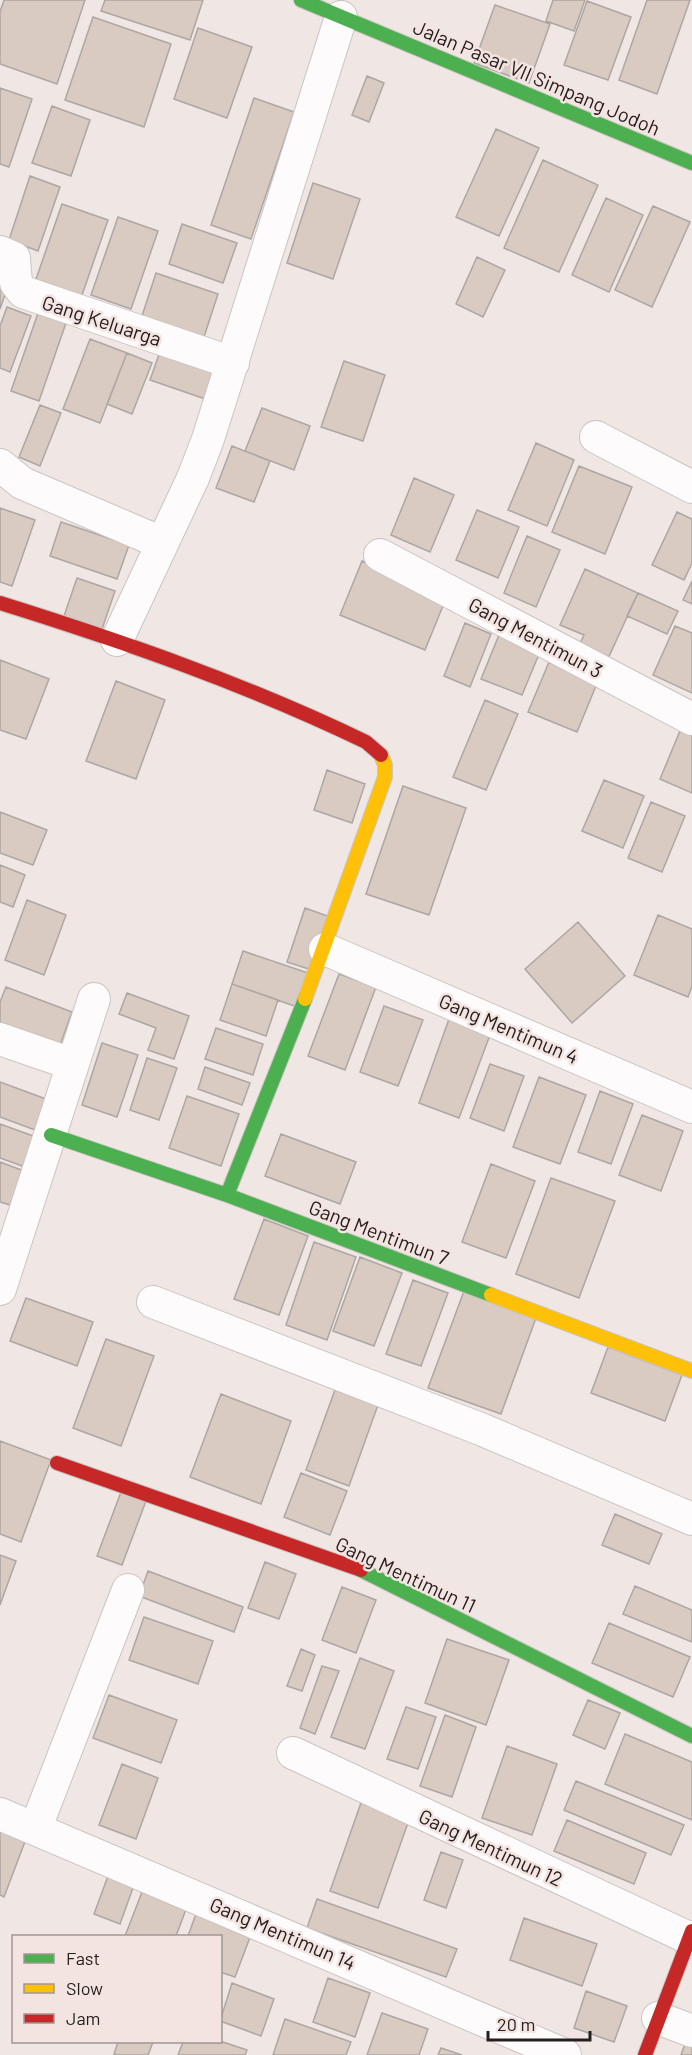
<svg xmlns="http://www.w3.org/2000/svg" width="692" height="2055" viewBox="0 0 692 2055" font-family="Barlow,sans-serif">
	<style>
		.building { fill: #d9cac2; stroke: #ada7a4; stroke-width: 1.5 }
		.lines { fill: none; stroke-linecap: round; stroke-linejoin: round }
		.street-casing { stroke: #cac4c2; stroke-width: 34 }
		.fast-casing { stroke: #cac4c2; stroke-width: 16 }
		.slow-casing { stroke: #cac4c2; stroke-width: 16 }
		.jam-casing { stroke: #cac4c2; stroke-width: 16 }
		.street { stroke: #fdfbfb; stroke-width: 32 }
		.fast { stroke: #4caf50; stroke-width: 14 }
		.slow { stroke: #ffc107; stroke-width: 14 }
		.jam { stroke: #c62828; stroke-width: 14 }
		.labels { text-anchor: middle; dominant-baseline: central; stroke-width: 5; stroke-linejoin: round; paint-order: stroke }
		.street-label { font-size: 20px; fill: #25201e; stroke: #f4e4e1 }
	</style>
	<rect width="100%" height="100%" fill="#f0e7e5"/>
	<path class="building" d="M4 0H85L57 84 0 64V12Z
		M105 0H203L190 40 101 11Z
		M553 0H585L574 31 546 21Z
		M647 0H690L657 94 619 80Z
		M587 1 631 17 608 80 564 65Z
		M495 5 550 24 529 83 474 63Z
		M93 17 171 44 144 127 65 100Z
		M198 28 252 47 227 118 174 99Z
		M367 76 384 83 369 122 352 115Z
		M0 88 32 99 9 167 0 164Z
		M254 98 294 112 251 239 211 225Z
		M52 106 90 120 71 176 32 163Z
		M496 129 539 148 499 236 456 217Z
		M543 160 598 185 559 272 504 248Z
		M30 176 60 187 38 251 9 240Z
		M313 183 360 199 333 279 287 263Z
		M606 198 643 215 609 292 572 275Z
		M62 204 108 220 81 298 35 282Z
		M653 206 690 222 652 307 615 290Z
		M118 217 158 231 131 309 91 295Z
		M182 224 237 243 223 283 169 264Z
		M477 257 505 270 483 317 456 304Z
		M0 260 15 266 0 309Z
		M156 273 218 294 202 343 140 322Z
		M7 307 31 316 10 372 0 368V326Z
		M38 313 66 323 39 401 11 391Z
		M90 339 127 353 100 423 63 409Z
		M162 346 226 369 214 402 150 380Z
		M127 353 152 363 132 414 107 404Z
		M344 361 385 375 363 441 321 427Z
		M40 405 61 413 40 466 19 457Z
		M262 408 310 426 294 470 245 451Z
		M536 443 574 460 547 526 508 510Z
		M232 446 270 461 254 502 216 488Z
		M579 466 632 487 605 554 552 532Z
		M414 478 454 495 430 552 391 535Z
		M0 508 35 520 12 586 0 582Z
		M477 510 519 527 498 578 456 560Z
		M677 512 692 519V563L684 580 652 565Z
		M61 522 129 545 117 579 50 556Z
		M527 536 560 550 536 607 504 593Z
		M362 561 447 596 425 650 340 615Z
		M585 569 638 593 606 663 577 650 584 635 560 625Z
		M77 578 115 591 102 629 64 616Z
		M692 581V604L683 600Z
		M638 593 678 611 667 634 627 616Z
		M465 623 491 634 470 687 444 676Z
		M675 626 692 633V693L653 675Z
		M501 630 542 647 522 695 481 679Z
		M0 660 49 679 26 739 0 730Z
		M549 662 598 681 577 732 528 712Z
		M116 681 165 700 136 779 86 761Z
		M485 700 518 714 486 790 453 777Z
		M682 726 692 731V793L660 779Z
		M327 770 365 784 352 823 314 810Z
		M604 780 644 796 623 848 582 831Z
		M403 786 466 808 429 915 366 894Z
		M651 802 685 816 662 872 628 858Z
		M0 812 47 830 33 865 0 853Z
		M0 865 25 875 13 907 0 902Z
		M27 900 66 915 44 975 5 960Z
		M305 908 330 917 312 970 287 962Z
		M658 915 692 929V986L688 997 634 975Z
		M578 922 625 976 572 1023 525 969Z
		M243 951 308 973 297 1007 232 984Z
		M339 974 376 987 345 1070 308 1056Z
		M232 984 278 1000 266 1036 220 1020Z
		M6 987 72 1012 59 1048 0 1026V1002Z
		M127 993 189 1016 174 1059 148 1050 156 1028 119 1014Z
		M384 1006 423 1020 398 1086 360 1072Z
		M449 1019 490 1035 459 1118 419 1103Z
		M216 1028 263 1044 253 1075 205 1059Z
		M102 1043 138 1055 117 1117 82 1105Z
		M147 1058 177 1068 159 1120 130 1110Z
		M490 1064 524 1076 504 1131 470 1118Z
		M205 1067 250 1083 242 1105 198 1089Z
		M539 1077 586 1095 560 1164 513 1147Z
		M0 1082 54 1102 43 1133 0 1117Z
		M600 1091 633 1104 611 1164 578 1152Z
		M187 1096 239 1114 221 1166 169 1148Z
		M642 1115 683 1131 661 1191 619 1175Z
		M0 1124 36 1137 25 1167 0 1158Z
		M281 1134 356 1162 340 1204 265 1176Z
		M0 1162 24 1171 10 1205 0 1202Z
		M491 1164 535 1181 506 1258 462 1242Z
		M551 1178 615 1201 579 1298 516 1274Z
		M264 1219 308 1236 279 1315 234 1299Z
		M314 1242 356 1257 327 1340 286 1325Z
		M360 1257 402 1273 374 1346 333 1331Z
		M413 1280 448 1293 421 1366 386 1354Z
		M464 1291 536 1318 501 1414 428 1388Z
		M26 1298 93 1322 77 1366 10 1341Z
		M106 1339 154 1356 121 1446 73 1428Z
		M608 1347 682 1375 665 1421 591 1393Z
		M336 1387 379 1402 349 1486 306 1470Z
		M221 1394 291 1421 261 1504 190 1477Z
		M0 1441 51 1460 21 1542 0 1534Z
		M301 1473 347 1491 330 1535 284 1517Z
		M121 1492 146 1501 122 1565 97 1556Z
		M615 1514 662 1534 649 1564 602 1545Z
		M0 1555 16 1561 0 1605Z
		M265 1562 296 1574 279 1619 248 1608Z
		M148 1571 243 1607 234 1632 139 1596Z
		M635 1586 692 1610V1642L623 1614Z
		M342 1587 376 1600 356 1653 322 1640Z
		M144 1617 213 1641 198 1684 129 1660Z
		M609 1623 690 1657 673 1697 592 1663Z
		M447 1639 509 1660 486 1725 425 1703Z
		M301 1649 315 1655 302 1691 287 1686Z
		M360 1658 394 1671 365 1749 331 1737Z
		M322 1666 339 1671 315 1734 300 1728Z
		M109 1695 177 1720 161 1763 93 1738Z
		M588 1700 620 1713 605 1749 573 1735Z
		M406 1707 436 1717 418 1769 387 1759Z
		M445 1715 476 1727 452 1797 420 1786Z
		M625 1734 692 1762V1820L605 1784Z
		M507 1746 557 1764 532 1835 482 1818Z
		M122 1764 158 1778 136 1839 99 1825Z
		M576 1781 684 1825 671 1855 564 1810Z
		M362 1800 410 1817 378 1908 330 1891Z
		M567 1820 646 1853 634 1884 554 1851Z
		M0 1830 26 1839 4 1897 0 1895Z
		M441 1852 463 1860 446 1908 424 1900Z
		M112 1865 138 1874 120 1924 94 1914Z
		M144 1887 188 1904 176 1936H125Z
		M317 1899 457 1949 446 1977 307 1928Z
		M197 1911 252 1932 235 1977 220 1972V1936H188Z
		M524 1918 597 1944 582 1986 510 1960Z
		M328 1978 370 1993 355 2037 313 2022Z
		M232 1983 274 1999 261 2036 220 2021Z
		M586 1991 627 2006 614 2042 574 2028Z
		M382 2013 428 2029 419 2055H367Z
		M285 2019 351 2042 346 2055H273Z
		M220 2041 247 2050 245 2055H178L183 2042Z
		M686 2041 692 2043V2055H681Z
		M118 2042H153L148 2055H117L114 2054Z
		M441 2048 462 2055H438Z"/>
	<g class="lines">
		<g class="street-casing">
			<path id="street" d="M0 252 14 258 16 283 23 292 233 363
				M596 437 692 487
				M0 465 22 483 162 543
				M380 555 692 719
				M117 640 193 478 208 439 341 17
				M325 949 692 1107
				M0 1039 72 1064
				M0 1289 94 999
				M153 1302 483 1430 692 1519
				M293 1753 689 1938
				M0 1814 565 2055
				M36 1827 128 1590
				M658 2018 692 2031"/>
		</g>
		<g class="fast-casing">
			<path id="fast" d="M301 0 692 163
				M51 1135 227 1195 491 1295
				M227 1195 305 999
				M361 1570 692 1736"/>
		</g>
		<g class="slow-casing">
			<path id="slow" d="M305 999 385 777V765L381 755
				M491 1295 692 1371"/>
		</g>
		<g class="jam-casing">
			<path id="jam" d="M0 603C125 642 248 685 366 742L381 755
				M57 1463 361 1570
				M645 2055 692 1931"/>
		</g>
		<use href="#street" class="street"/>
		<use href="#fast" class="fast"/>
		<use href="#slow" class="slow"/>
		<use href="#jam" class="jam"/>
	</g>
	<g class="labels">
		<g class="street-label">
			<text transform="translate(537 77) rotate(23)">Jalan Pasar VII Simpang Jodoh</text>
			<text transform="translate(102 320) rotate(18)">Gang Keluarga</text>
			<text transform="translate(536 637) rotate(28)">Gang Mentimun 3</text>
			<text transform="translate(509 1028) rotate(23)">Gang Mentimun 4</text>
			<text transform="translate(379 1232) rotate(21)">Gang Mentimun 7</text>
			<text transform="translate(406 1574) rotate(25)">Gang Mentimun 11</text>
			<text transform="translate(491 1847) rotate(25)">Gang Mentimun 12</text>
			<text transform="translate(283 1933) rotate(23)">Gang Mentimun 14</text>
		</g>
	</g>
	<rect x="12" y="1935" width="210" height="108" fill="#f4e4e1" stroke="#a19693" stroke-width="1.5"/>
	<rect x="24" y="1954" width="30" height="9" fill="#4caf50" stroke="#a19693" stroke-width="1.5"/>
	<text x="66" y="1965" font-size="18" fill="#25201e">Fast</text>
	<rect x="24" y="1984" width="30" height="9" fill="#ffc107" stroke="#a19693" stroke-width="1.5"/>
	<text x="66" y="1995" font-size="18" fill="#25201e">Slow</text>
	<rect x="24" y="2014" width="30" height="9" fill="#c62828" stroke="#a19693" stroke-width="1.5"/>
	<text x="66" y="2025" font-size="18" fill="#25201e">Jam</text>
	<path d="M488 2031v9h102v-9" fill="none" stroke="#25201e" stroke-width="3"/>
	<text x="497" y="2031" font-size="18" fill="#25201e" stroke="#f4e4e1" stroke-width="4.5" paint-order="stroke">20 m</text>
</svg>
